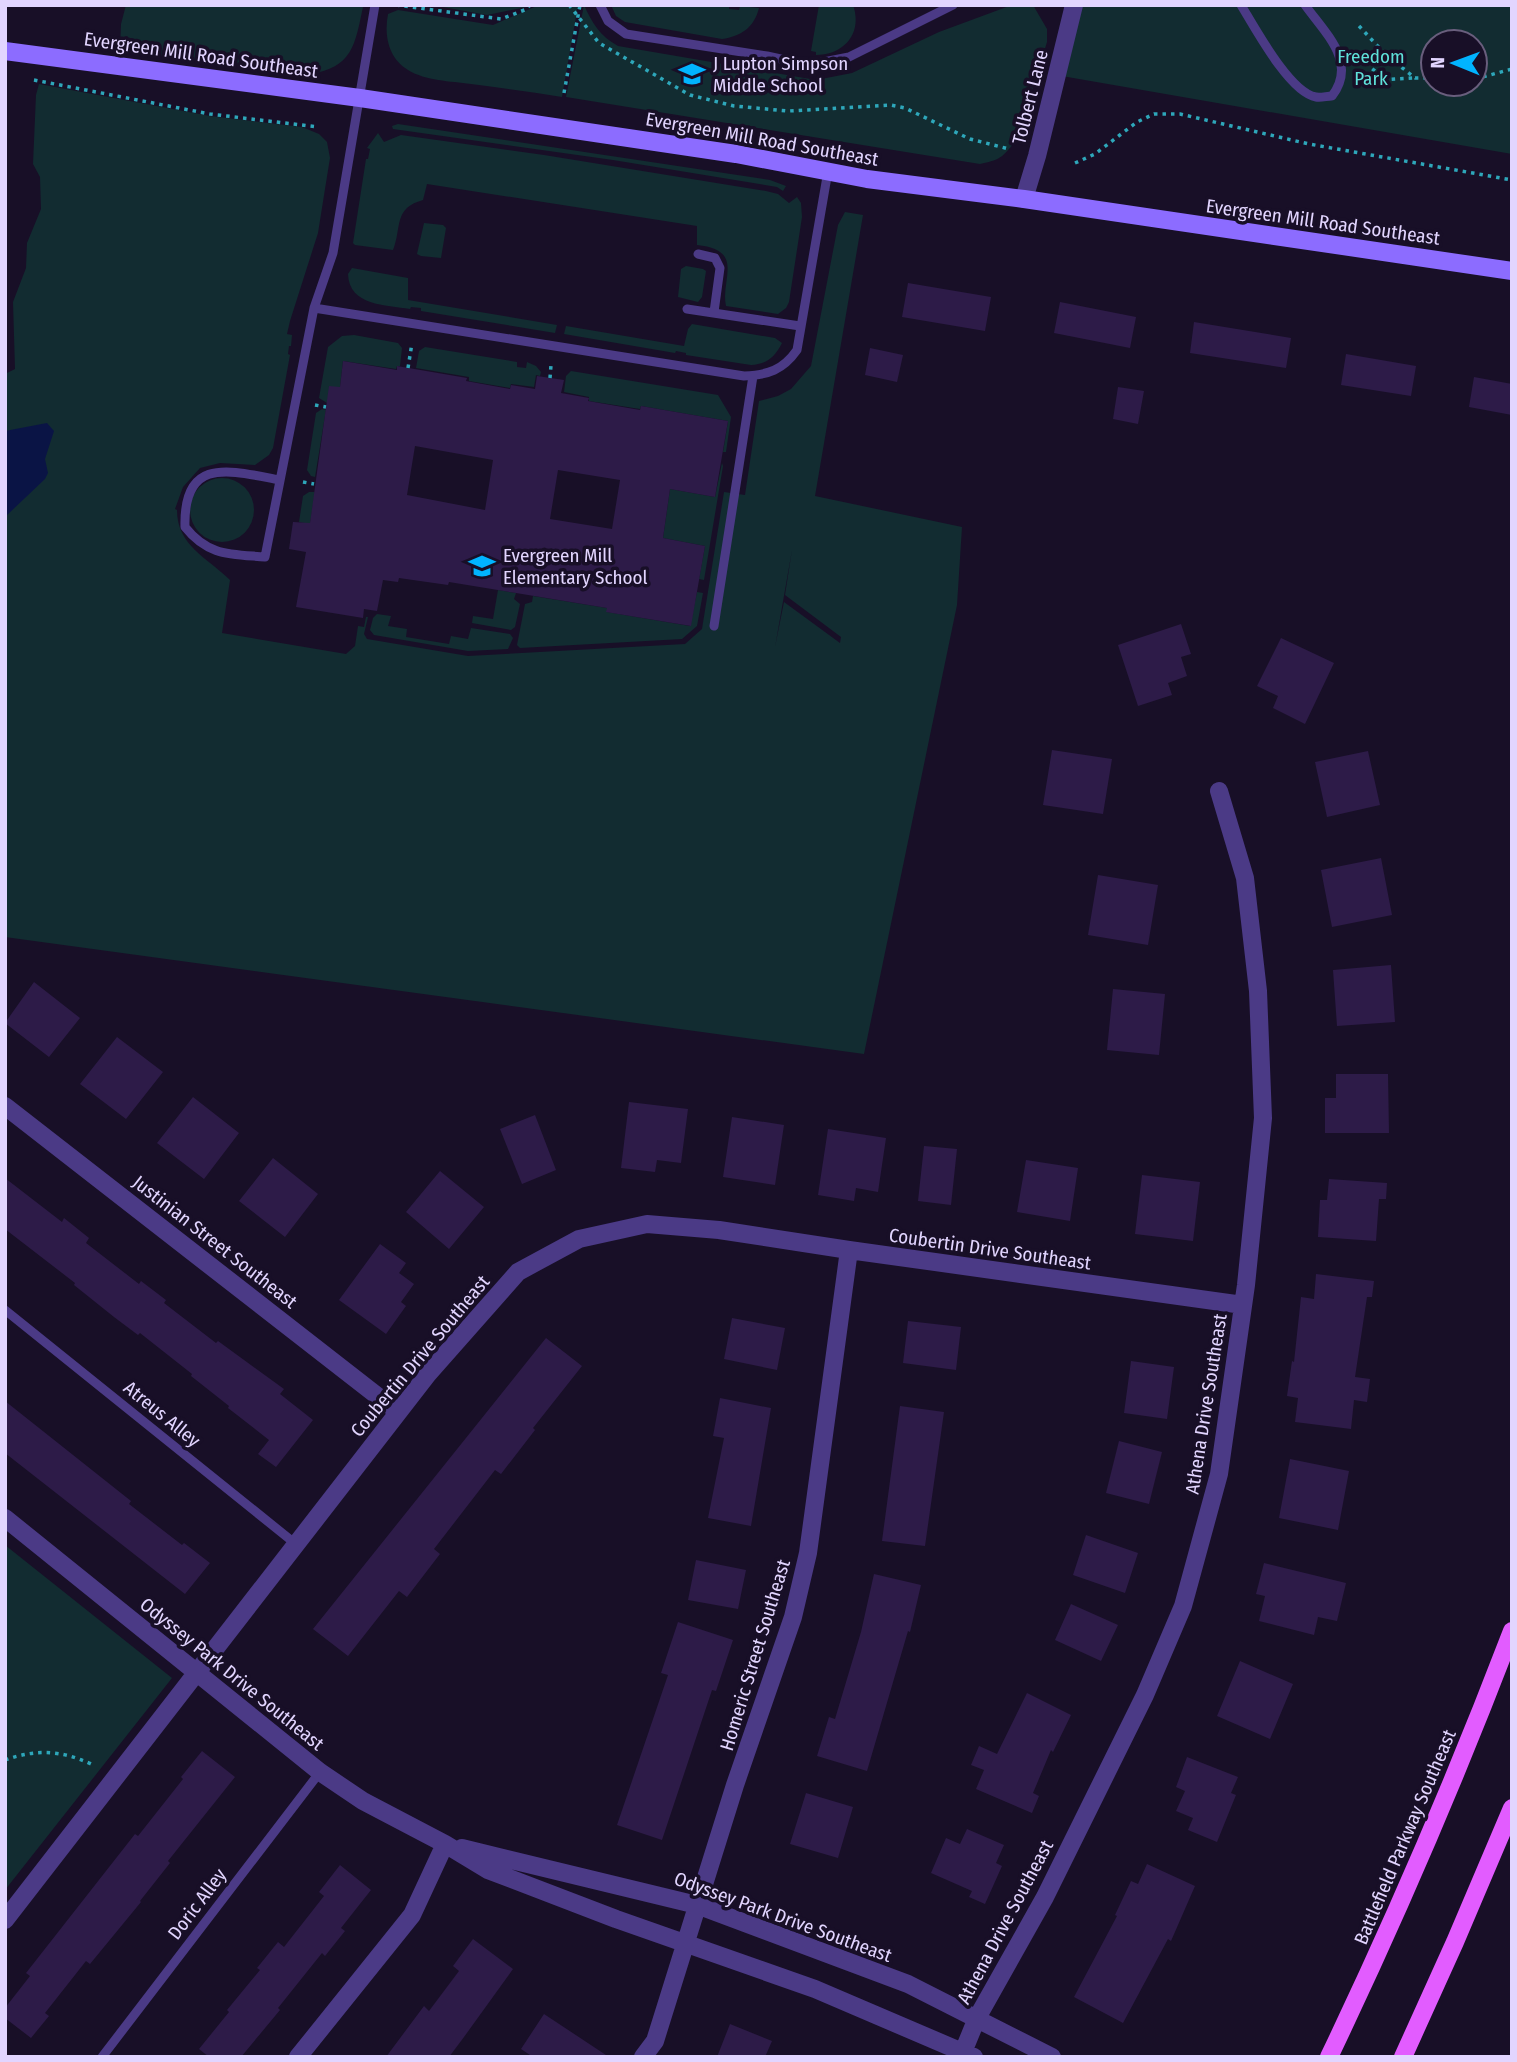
<svg xmlns="http://www.w3.org/2000/svg" width="1517" height="2062" viewBox="0 0 1517 2062" font-family="'Fira Sans Condensed',sans-serif">
	<style>
		.green { fill: #122c31; fill-rule: evenodd }
		.water { fill: #0a1445 }
		.building { fill: #2d1b48; fill-rule: evenodd }
		.lines { fill: none; stroke-linecap: round; stroke-linejoin: round }
		.path { stroke: #2ea7ba; stroke-width: 3.5; stroke-dasharray: 3.5 5; stroke-linecap: butt }
		.service { stroke: #4b3a86; stroke-width: 9 }
		.minor { stroke: #4b3a86; stroke-width: 18 }
		.secondary { stroke: #8c6cff; stroke-width: 18 }
		.primary { stroke: #e25cff; stroke-width: 18 }
		.labels { text-anchor: middle; dominant-baseline: central; stroke-width: 7; stroke-linejoin: round; paint-order: stroke }
		.street-label { font-size: 19px; fill: #e2d5ff; stroke: #180f27 }
		.park-label { font-size: 19px; fill: #5fe1da; stroke: #180f27 }
		.poi-label { font-size: 19px; fill: #e2d5ff; stroke: #180f27; text-anchor: start }
	</style>
	<rect width="100%" height="100%" fill="#180f27"/>
	<path class="green" d="M126 5H360L363 7C355 44 353 68 309 74L120 51 121 24Z
		M432 5H536L487 15Z
		M539 5H578L562 97C532 92 501 88 471 84 450 81 426 81 408 70 388 58 384 35 388 14L398 10 493 25Z
		M584 5C592 23 600 36 618 46L816 80 852 73 939 32 1012 5H1033L1047 29V42L1017 140C1002 156 1004 159 980 164L566 97Z
		M611 5H729V9L739 10 740 6 759 8C754 28 741 36 722 39L625 22 616 16Z
		M819 5H853C863 33 844 55 816 55V52L811 51Z
		M1074 5H1512V154L1056 75ZM1433 42H1475V84H1433Z
		M39 84 210 116 302 127 319 134 327 142 330 158 325 189 318 233 290 321 287 334 292 335 291 346H289L288 354 290 355 273 448 269 455 255 465 220 463 200 468 183 487 175 509 177 510C177 546 208 558 230 580L222 633 346 654 355 646 358 626 364 627 366 617H368L364 634 367 639 468 656 685 644 702 629 724 492 745 495 759 401 778 396 791 389 811 366 838 225 845 212 863 215 815 496 962 527 957 605 864 1054 5 937V374L15 369 13 302 26 268 27 243 41 209 40 177 33 164 36 95ZM792 550 785 595 841 637 840 643 784 602 775 647Z
		M398 124 770 180 786 186 783 191 777 187 613 160 393 129 392 126Z
		M378 133 384 142 401 135 544 155 766 191 778 194 789 203 797 197 801 203 802 217 789 302 786 308 778 314 726 306C720 280 746 250 697 245V226L427 184 423 200C393 208 402 228 393 250L355 245 353 243 366 159H368L370 149 367 148Z
		M424 223 443 225 446 228 441 258 421 256 417 254Z
		M686 266 703 269 706 271 702 297 698 302 678 297 681 269Z
		M352 268 408 278V300L557 325 555 333 421 311V308L411 307 410 309C386 305 349 306 348 274Z
		M692 324 775 338 782 343C775 357 767 364 751 365L686 355V353L676 351 675 353 564 334 566 326 684 346 688 329Z
		M354 335 398 343 402 348 400 366H397L396 369 343 361 340 387 327 403 319 398 328 347 342 336Z
		M425 347 517 362V367L526 368 527 362 536 366 541 372 540 376 536 375 534 387 511 384 510 388 469 381V377L416 368 419 351Z
		M571 371 718 395 731 417 726 452H723L728 421 641 406 640 409 589 401V397L564 392 566 376Z
		M322 409 326 410 315 477 311 476 307 470 316 413Z
		M722 463 723 466 704 580 699 579 705 546 663 538 670 489 715 497Z
		M190 510a32 32 0 1 1 64 0a32 32 0 1 1-64 0Z
		M309 492H315L310 524 299 522 303 496Z
		M498 590 516 593 514 599 520 604 515 627 511 630 472 623 473 616 493 619Z
		M697 592 703 593 697 626 682 639 520 648 517 645 525 604 532 602 533 596 607 608V612L690 626Z
		M377 614 391 616 388 626 407 629 406 637 449 644 451 636 468 639 471 628 510 634 513 638 508 649 468 651 374 635 370 630 373 618Z
		M5 1545 172 1678 5 1890Z"/>
	<path class="water" d="M47 423 54 431 45 459 48 473 45 479 5 517V431Z"/>
	<path class="building" d="M908 283 991 297 985 331 902 317Z
		M1060 302 1136 317 1130 348 1054 333Z
		M1194 322 1291 338 1286 368 1190 353Z
		M870 348 903 355 897 382 865 375Z
		M1346 354 1416 366 1411 396 1341 385Z
		M343 361 397 370V366L467 378 466 381 510 389 511 385 535 389 537 376 564 380 561 393 589 398 588 401 640 410 641 406 728 421 715 497 670 489 663 538 705 546 691 626 606 612 607 608 516 593 449 582 448 585 399 578 398 582 383 580 377 611 364 609 363 618 296 607 306 552 289 549 293 522 310 523 329 386 340 387ZM415 446 493 460 485 510 407 495ZM558 470 620 480 612 529 550 519Z
		M1474 377 1512 384V415L1469 407Z
		M1118 387 1144 391 1138 424 1113 419Z
		M1181 624 1191 654 1181 657 1187 676 1168 683 1172 695 1138 706 1118 645Z
		M1281 638 1334 663 1305 724 1273 708 1278 696 1257 686Z
		M1052 750 1112 759 1103 814 1043 805Z
		M1368 751 1380 805 1327 817 1315 762Z
		M1381 858 1392 915 1332 927 1321 870Z
		M1098 875 1158 885 1148 945 1088 935Z
		M1391 965 1395 1022 1337 1026 1333 970Z
		M34 982 80 1018 49 1057 5 1023Z
		M1113 989 1165 994 1159 1055 1107 1050Z
		M117 1037 163 1072 126 1119 80 1084Z
		M1336 1074H1388L1389 1133H1325V1098H1336Z
		M193 1097 239 1133 204 1179 157 1143Z
		M629 1102 688 1109 681 1163 657 1160 655 1172 621 1168Z
		M535 1115 556 1170 522 1184 500 1129Z
		M732 1117 784 1125 775 1185 723 1177Z
		M828 1129 886 1138 878 1192 856 1188 854 1201 818 1195Z
		M924 1146 957 1149 951 1205 918 1201Z
		M273 1158 318 1194 285 1237 239 1201Z
		M1026 1160 1078 1168 1070 1221 1017 1212Z
		M440 1171 484 1207 449 1249 406 1212Z
		M1142 1175 1200 1182 1193 1241 1135 1234Z
		M5 1178 62 1222 64 1218 89 1238 86 1243 139 1284 141 1281 166 1300 164 1303 216 1343 218 1341 284 1389 280 1394 313 1420 276 1467 258 1454 269 1440 228 1408 229 1406 191 1376 192 1374 140 1333 138 1335 114 1317 74 1285 75 1283 5 1229Z
		M1329 1179 1387 1183 1386 1199H1379L1376 1241 1318 1237 1320 1200H1327Z
		M380 1244 406 1263 399 1273 414 1284 401 1302 406 1306 386 1334 339 1300Z
		M1316 1274 1374 1281 1372 1297H1367L1355 1377 1370 1379 1367 1402 1354 1400 1351 1429 1295 1422 1298 1398 1287 1396 1292 1361 1294 1362 1301 1297 1314 1299Z
		M732 1318 785 1328 777 1370 724 1359Z
		M908 1321 961 1327 956 1370 903 1363Z
		M546 1338 582 1366 533 1428 535 1430 501 1474 495 1470 434 1549 440 1554 407 1597 399 1591 348 1656 313 1629Z
		M1131 1361 1174 1367 1167 1419 1124 1413Z
		M720 1398 771 1408 751 1526 708 1518 724 1438 713 1436Z
		M5 1401 131 1501 129 1504 182 1545 184 1543 210 1563 185 1594 5 1453Z
		M900 1406 944 1412 925 1546 882 1541Z
		M1119 1441 1162 1452 1149 1504 1106 1493Z
		M1290 1459 1349 1471 1338 1530 1279 1518Z
		M1086 1535 1138 1553 1125 1593 1073 1575Z
		M696 1560 746 1570 738 1609 688 1600Z
		M1264 1563 1346 1583 1337 1621 1318 1617 1314 1635 1259 1621 1265 1596 1256 1594Z
		M874 1574 921 1585 910 1632 908 1631 867 1771 817 1756 829 1717 835 1719 861 1632Z
		M1071 1604 1118 1625 1101 1661 1055 1640Z
		M678 1622 733 1640 716 1691 712 1690 662 1840 617 1825 668 1675 661 1673Z
		M1240 1661 1293 1684 1270 1739 1217 1716Z
		M1027 1693 1071 1715 1053 1752 1051 1750 1033 1793 1039 1796 1032 1813 976 1789 984 1770 971 1765 979 1746 997 1754Z
		M202 1751 235 1777 168 1861 170 1863 140 1901 141 1902 90 1964 86 1961 45 2013 49 2016 31 2038 5 2018V2008L30 1976 26 1973 135 1834 138 1836 183 1779 181 1777Z
		M1187 1757 1238 1777 1231 1793 1236 1795 1217 1842 1188 1830 1193 1818 1176 1811 1185 1791 1176 1787Z
		M806 1793 853 1807 838 1858 790 1844Z
		M967 1829 1004 1845 996 1863 1002 1866 985 1904 969 1897 972 1891 931 1873 946 1838 960 1844Z
		M1147 1864 1195 1886 1171 1941 1168 1939 1123 2023 1074 1997 1117 1916 1115 1915 1131 1881 1138 1884Z
		M340 1865 371 1890 341 1928 345 1931 325 1956 322 1953 278 2008 280 2010 241 2057H209L199 2049 229 2012 227 2010 260 1970 257 1968 278 1942 284 1947 324 1896 319 1892Z
		M473 1939 513 1969 464 2037 449 2057H386L424 2006 429 2011 459 1971 453 1966Z
		M544 2014 609 2057H533L521 2049Z
		M730 2024 772 2041 765 2057H717Z"/>
	<g class="lines">
		<path class="path" d="M112 5H125
			M396 5 501 19 527 9 530 5
			M569 5 599 43 690 95 734 106 788 111 891 105 905 108 970 139 1009 149
			M1359 26 1385 54 1415 78H1433
			M1385 55 1365 81 1413 78
			M1475 79 1512 69
			M34 80 210 114 318 127
			M564 93 580 5
			M1075 163 1095 154 1137 122 1154 114H1180L1309 144 1512 180
			M408 368 412 343
			M550 378 551 365
			M315 405 326 407
			M303 482 314 484
			M5 1760C36 1749 61 1750 91 1764"/>
		<path class="service" d="M600 5 608 21 626 34 767 56 808 65 849 57 953 5
			M1241 5C1255 28 1290 93 1316 97 1321 98 1327 96 1332 96 1358 62 1325 33 1305 5
			M698 254 715 258 720 268 714 312
			M314 308 744 376C768 375 783 370 797 350L828 171
			M687 309 800 326
			M280 480C231 471 183 455 185 527 208 556 230 554 265 557L314 308 333 253 375 5
			M714 626 753 376
			M5 1310 297 1545
			M102 2057 320 1772"/>
		<path class="minor" d="M1024 199 1037 156 1074 5
			M5 1106 398 1412
			M5 1518 320 1772 363 1801 445 1844 488 1870 616 1919 815 1989 974 2057
			M462 1848 697 1905 908 1984 1052 2057
			M5 1920 428 1374 518 1272 579 1239 647 1224 719 1230 849 1250 1243 1305
			M298 2057 412 1915 445 1844
			M643 2057 655 2041 735 1785 793 1617 808 1553 849 1250
			M961 2057 977 2018 1045 1897 1145 1695 1183 1606 1219 1474 1246 1285 1263 1118 1258 991 1245 878 1219 791"/>
		<path class="secondary" d="M5 51 360 98 736 154 867 179 1024 199 1512 271"/>
		<path class="primary" d="M1329 2057C1396 1917 1457 1775 1512 1631
			M1403 2057 1455 1942 1512 1808"/>
	</g>
	<defs>
		<g id="school-bare" transform="scale(2.1)"><path d="M0-5L7-2L0 1L-7-2ZM-4 1L0 2.5L4 1V4Q0 6-4 4Z" fill="#01b4ff" stroke="#180f27" stroke-width="2.5" paint-order="stroke"/></g>
	</defs>
	<g fill-rule="evenodd">
		<use href="#school-bare" x="692" y="74"/>
		<use href="#school-bare" x="482" y="566"/>
	</g>
	<g class="labels">
		<g class="street-label">
			<text transform="translate(201 55) rotate(8)">Evergreen Mill Road Southeast</text>
			<text transform="translate(1030 97) rotate(-76)">Tolbert Lane</text>
			<text transform="translate(762 139) rotate(10)">Evergreen Mill Road Southeast</text>
			<text transform="translate(1323 222) rotate(8)">Evergreen Mill Road Southeast</text>
			<text transform="translate(215 1242) rotate(38)">Justinian Street Southeast</text>
			<text transform="translate(990 1249) rotate(8)">Coubertin Drive Southeast</text>
			<text transform="translate(420 1356) rotate(-50)">Coubertin Drive Southeast</text>
			<text transform="translate(1206 1404) rotate(-81)">Athena Drive Southeast</text>
			<text transform="translate(162 1414) rotate(39)">Atreus Alley</text>
			<text transform="translate(755 1655) rotate(-73)">Homeric Street Southeast</text>
			<text transform="translate(232 1674) rotate(39)">Odyssey Park Drive Southeast</text>
			<text transform="translate(1405 1837) rotate(-67)">Battlefield Parkway Southeast</text>
			<text transform="translate(197 1904) rotate(-53)">Doric Alley</text>
			<text transform="translate(783 1917) rotate(20)">Odyssey Park Drive Southeast</text>
			<text transform="translate(1005 1922) rotate(-62)">Athena Drive Southeast</text>
		</g>
		<g class="park-label">
			<text x="1371" y="56">Freedom<tspan x="1371" dy="22">Park</tspan></text>
		</g>
		<g class="poi-label">
			<text x="713" y="63">J Lupton Simpson<tspan x="713" dy="22">Middle School</tspan></text>
			<text x="503" y="555">Evergreen Mill<tspan x="503" dy="22">Elementary School</tspan></text>
		</g>
	</g>
	<rect width="1517" height="2062" fill="none" stroke="#e2d5ff" stroke-width="14"/>
	<g transform="translate(1454 63) rotate(271)"><circle r="33" fill="#180f27" stroke="#695e7d" stroke-width="2"/>
	<path d="M0-5L12 26L0 18L-12 26Z" fill="#01b4ff"/>
	<text y="-10" font-size="19" font-weight="bold" text-anchor="middle" fill="#e2d5ff">N</text>
	</g>
</svg>
